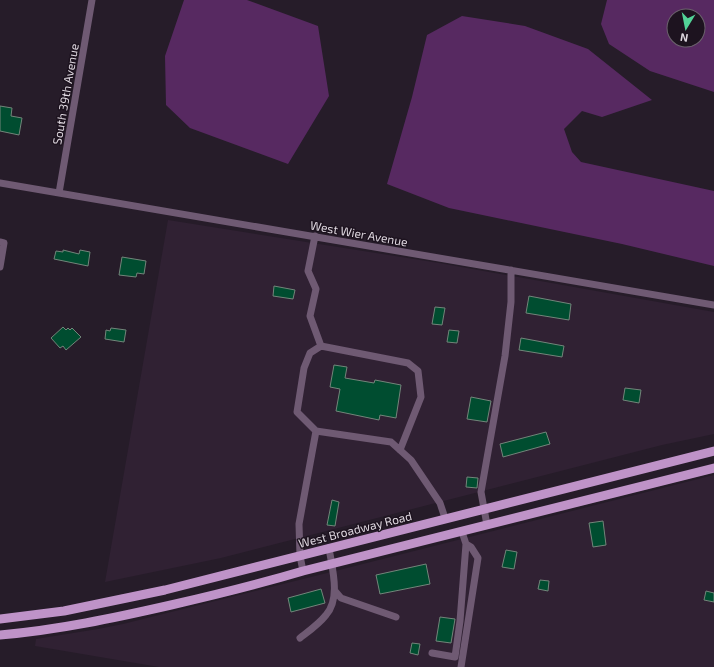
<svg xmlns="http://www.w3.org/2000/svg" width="714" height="667" viewBox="0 0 714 667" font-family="'Exo 2',sans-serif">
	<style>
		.built { fill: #302133 }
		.water { fill: #572961; fill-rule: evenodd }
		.building { fill: #004d30; stroke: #72857a }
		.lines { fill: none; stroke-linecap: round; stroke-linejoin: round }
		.minor { stroke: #6f5a73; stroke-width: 7 }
		.major { stroke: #bf93c8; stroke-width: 9 }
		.labels { text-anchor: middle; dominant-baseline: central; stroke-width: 3; stroke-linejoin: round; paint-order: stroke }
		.street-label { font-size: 12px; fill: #dfd8e0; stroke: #1d131f }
	</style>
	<rect width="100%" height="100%" fill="#261c29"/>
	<path class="built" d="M168 220 439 263 714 312V434L662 445 221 558 105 582Z
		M714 475V667H159L35 646 36 639 98 629 123 624 351 567Z"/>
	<path class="water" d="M184 0H247L318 26 329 96 288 164 190 128 166 105 165 56Z
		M607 0H714V92L650 71 609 44 601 24ZM674 16H698V40H674Z
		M462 16 525 26 588 49 652 100 602 117 582 111 564 129 572 152 581 162 714 191V266L622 244 449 208 387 184 412 97 427 35Z"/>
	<path class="building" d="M0 106 12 108 11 116 22 118 19 135 0 131Z
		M63 250 79 254 80 250 90 252 88 266 54 259 56 251 63 252Z
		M122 257 146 261 144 274 137 273 136 277 119 275Z
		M274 286 295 290 293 299 273 296Z
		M529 296 571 304 569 320 526 313Z
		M435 307 445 308 442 325 432 324Z
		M63 327 66 330 68 328 70 330 72 328 81 337 66 350 63 346 60 348 51 338Z
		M111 328 126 330 124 342 105 339 106 330 110 331Z
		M449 330 459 331 457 343 447 342Z
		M521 338 564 346 562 357 519 350Z
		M334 365 347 367 345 378 374 383 375 380 401 385 396 418 380 415 379 420 336 411 340 389 330 387Z
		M625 388 641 390 639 403 623 400Z
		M471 397 491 401 487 422 467 419Z
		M546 432 550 444 503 457 500 444Z
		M467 477 478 478 477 488 466 487Z
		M332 500 339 502 335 526 327 525Z
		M603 521 606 545 593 547 589 523Z
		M506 550 517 552 514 569 502 567Z
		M426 564 430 584 380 594 376 575Z
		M540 580 549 581 548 591 538 589Z
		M321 589 325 603 291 612 288 598Z
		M706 591 714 593V602L704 600Z
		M440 617 455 619 451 643 436 641Z
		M412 643 420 644 418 655 410 653Z"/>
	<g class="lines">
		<path class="minor" d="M0 183 714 305
			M59 193 92 0
			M315 236 308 271 316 289 310 316 321 346
			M0 242 4 243 0 267
			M400 450 421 397 418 371 408 363 321 346 310 353 304 368 297 412 316 431 391 442 411 460 440 503 445 518
			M487 525 481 492 505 356 511 302V270
			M303 571 300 556 299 524 316 431
			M335 591 341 598 396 617
			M300 638C309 631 319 624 326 615 341 598 332 568 329 548
			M432 653 455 657 460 621 466 544
			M461 667 478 558 471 547 466 544 462 532"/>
		<path class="major" d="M0 619 64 611 165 590 714 451
			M0 635C58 630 114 618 171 605 215 595 259 584 303 571L714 468"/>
	</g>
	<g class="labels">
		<g class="street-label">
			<text transform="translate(65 94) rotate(-80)">South 39th Avenue</text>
			<text transform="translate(359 233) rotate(10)">West Wier Avenue</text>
			<text transform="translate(355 529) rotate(-14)">West Broadway Road</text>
		</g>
	</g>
	<g transform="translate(686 28) rotate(190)"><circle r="19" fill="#1d131f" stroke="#6b626c"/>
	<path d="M0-3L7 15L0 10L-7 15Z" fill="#52d397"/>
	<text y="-6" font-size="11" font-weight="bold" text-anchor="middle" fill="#dfd8e0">N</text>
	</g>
</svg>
